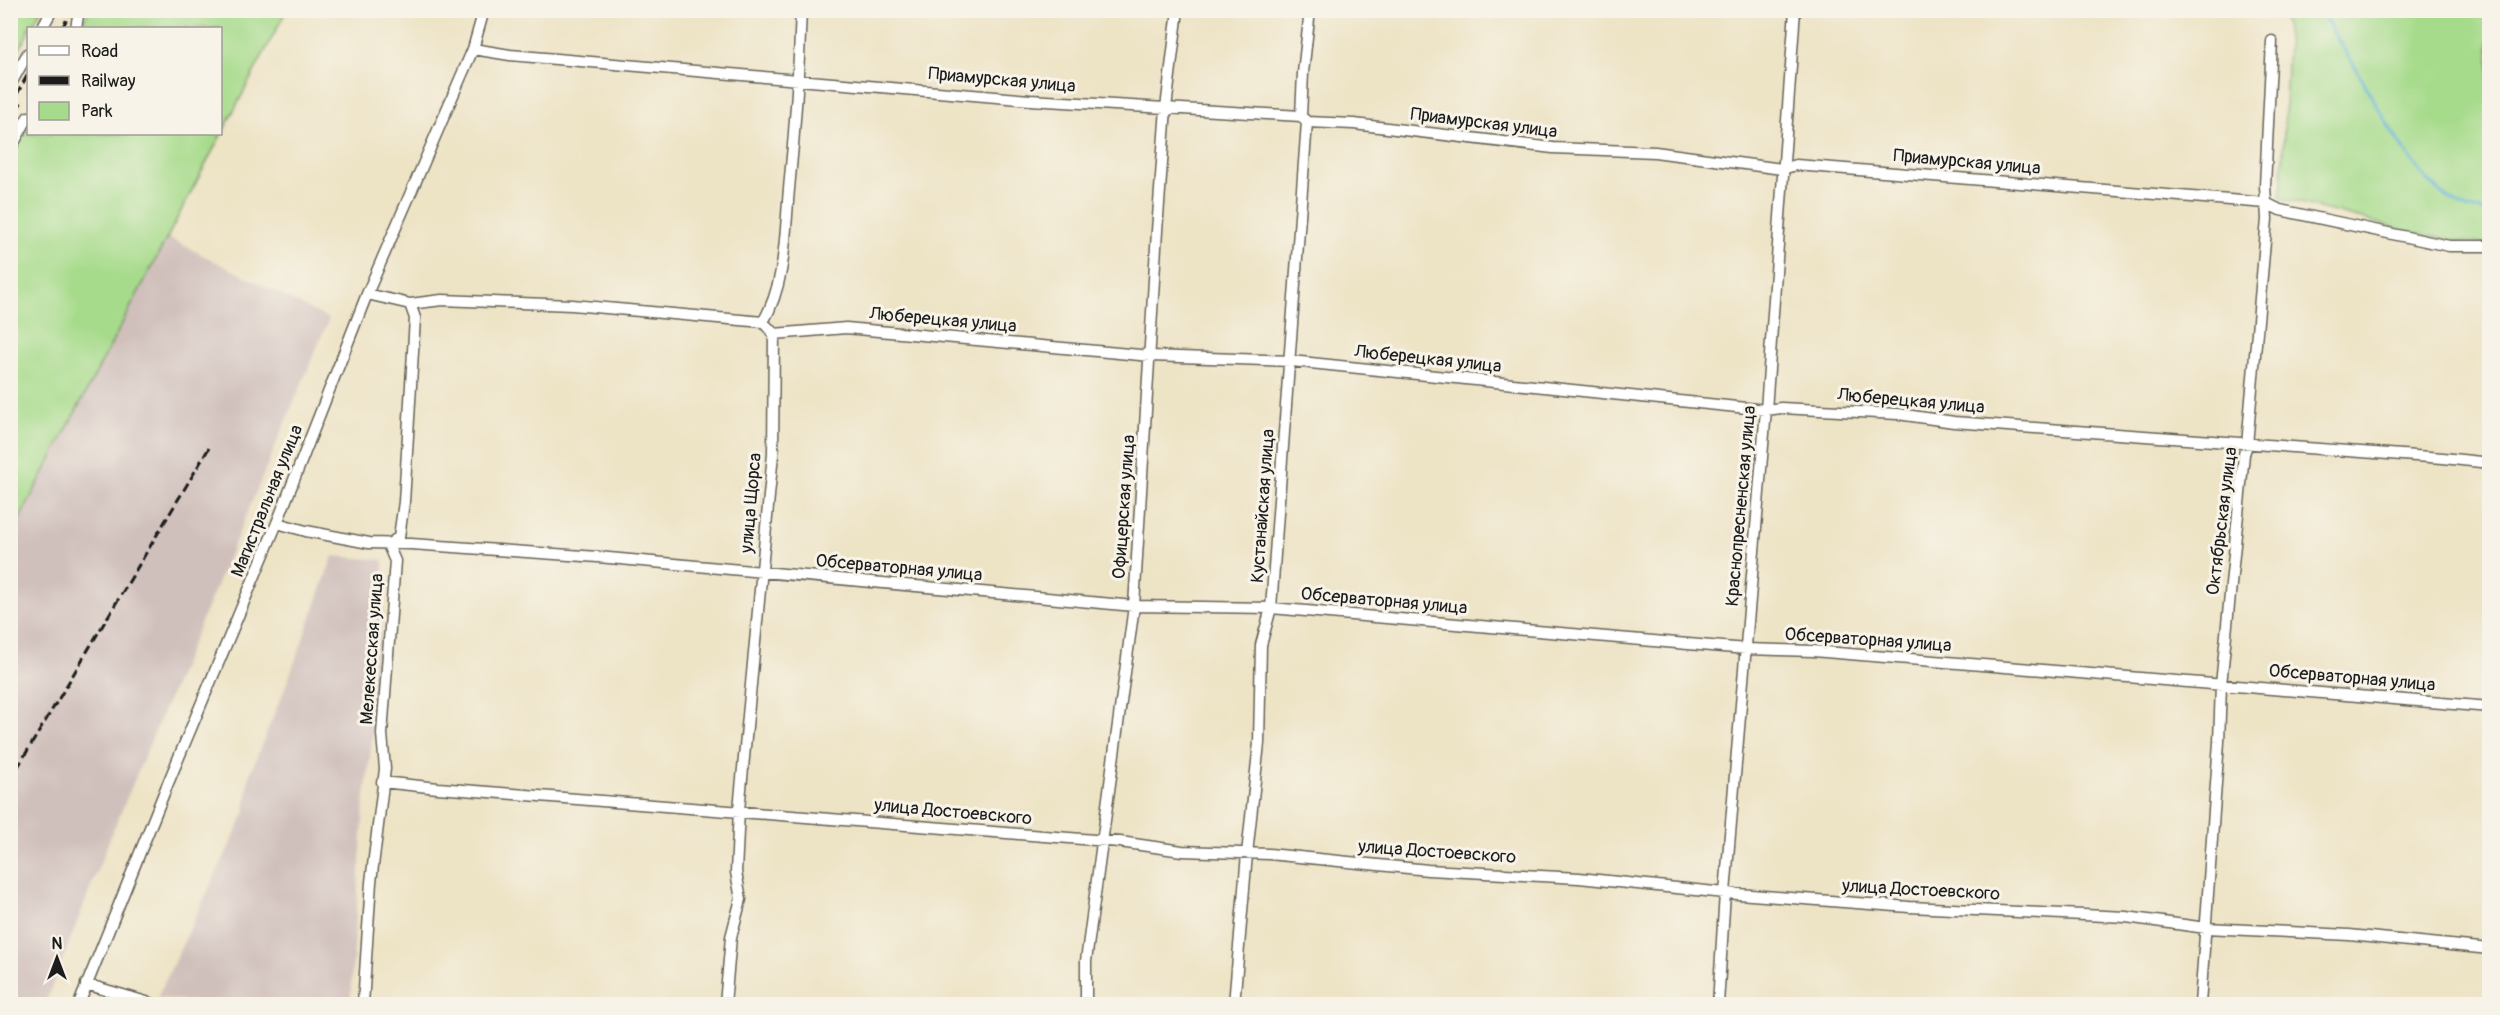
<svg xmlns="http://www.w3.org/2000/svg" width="2500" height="1015" viewBox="0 0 2500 1015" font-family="Pangolin,sans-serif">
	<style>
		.industrial { fill: #d0c0bc }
		.green { fill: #a7db8c; stroke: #627c54; stroke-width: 1.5 }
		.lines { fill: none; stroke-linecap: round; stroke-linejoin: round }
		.stream { stroke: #59b0d6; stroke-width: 3 }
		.street-casing { stroke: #656257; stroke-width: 13 }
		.street { stroke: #fff; stroke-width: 10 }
		.rail { stroke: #1c1c1c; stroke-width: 3; stroke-dasharray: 9 4.5; stroke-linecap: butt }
		.labels { text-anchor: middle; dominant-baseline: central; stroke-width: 6; stroke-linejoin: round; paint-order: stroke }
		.street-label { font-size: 18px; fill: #1c1c1c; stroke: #f7f3e8 }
	</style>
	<rect width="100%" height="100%" fill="#f7f3e8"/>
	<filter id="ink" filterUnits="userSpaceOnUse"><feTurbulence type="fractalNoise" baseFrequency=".0167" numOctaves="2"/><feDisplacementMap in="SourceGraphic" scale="12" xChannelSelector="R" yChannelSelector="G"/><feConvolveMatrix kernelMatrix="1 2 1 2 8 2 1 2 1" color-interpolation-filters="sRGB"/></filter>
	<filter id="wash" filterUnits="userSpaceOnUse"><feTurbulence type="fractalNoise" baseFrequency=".008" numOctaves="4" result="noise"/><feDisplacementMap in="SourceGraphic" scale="24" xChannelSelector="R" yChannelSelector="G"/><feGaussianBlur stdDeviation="1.35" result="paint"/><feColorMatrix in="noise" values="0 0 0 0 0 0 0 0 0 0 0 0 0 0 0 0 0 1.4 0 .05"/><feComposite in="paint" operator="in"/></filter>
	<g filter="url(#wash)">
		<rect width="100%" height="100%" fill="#ede3c5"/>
		<path class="industrial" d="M167 237 329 319 112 833 45 1004H11V535Z
			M333 556 383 560 384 590 375 716 364 804 350 1004H217L157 998 245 813 249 776 290 675Z"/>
		<path class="green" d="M11 10 41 11 31 28H28V33L11 65Z
			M89 11H286L11 535V157L28 123V134H220V28H79Z
			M2278 11H2489V245L2427 236 2281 198 2288 43 2284 19Z"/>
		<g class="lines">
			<path class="stream" d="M2321 10C2331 31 2345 50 2357 70 2381 112 2418 190 2467 208 2473 211 2482 211 2490 212"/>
		</g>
	</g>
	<g filter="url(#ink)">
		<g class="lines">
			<g class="street-casing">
				<path id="street" d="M42 28 52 10
					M76 28 79 10
					M473 49 510 55 1030 100 1301 116 1307 122 1354 124 1553 148 1655 152 1782 169 1796 165 2266 203 2280 210 2449 246H2490
					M10 85 28 53
					M10 150 28 117
					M367 294 410 304 442 300 572 305 763 322 774 334 846 328 1151 356 1291 361 1766 410 1781 408 1898 414 1954 422 2443 458 2490 463
					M277 523 306 531 369 543 411 544 598 557 1134 606 1271 608 1746 649 1813 651 2490 707
					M382 782 438 788 1120 842 1182 851 1269 854 1428 870 1579 878 1725 893 1909 907 2126 917 2206 928 2349 935 2490 949
					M86 984 153 1004
					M79 1004 166 788 277 523 367 294 473 49 484 10
					M363 1004 371 882 385 769 382 734 395 561 388 545 399 537 404 502 415 318 410 304
					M725 1004 731 937 741 899 736 872 739 810 773 454 774 334 763 322C786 283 785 233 789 189 795 129 799 70 801 10
					M1086 1004V961L1134 606 1157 231 1166 108 1178 10
					M1234 1004 1247 854 1259 743 1261 645 1271 608 1307 122 1301 116 1303 73 1310 10
					M1718 1004 1725 893 1766 410 1795 10
					M2200 1004 2219 742 2221 685 2244 454 2247 445 2267 219 2265 186 2272 41"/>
			</g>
			<use href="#street" class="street"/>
			<path class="rail" d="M62 28 72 10
				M10 107 28 74
				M10 122 22 101
				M10 780 209 448"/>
		</g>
	</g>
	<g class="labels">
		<g class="street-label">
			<text transform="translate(1002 80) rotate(5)">Приамурская улица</text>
			<text transform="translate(1484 123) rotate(7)">Приамурская улица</text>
			<text transform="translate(1967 162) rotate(5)">Приамурская улица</text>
			<text transform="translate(943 320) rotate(5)">Люберецкая улица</text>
			<text transform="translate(1428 359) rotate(6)">Люберецкая улица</text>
			<text transform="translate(1911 401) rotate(5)">Люберецкая улица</text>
			<text transform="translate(267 501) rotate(-68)">Магистральная улица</text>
			<text transform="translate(751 503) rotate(-85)">улица Щорса</text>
			<text transform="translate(1263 506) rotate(-86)">Кустанайская улица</text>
			<text transform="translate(1741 506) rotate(-85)">Краснопресненская улица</text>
			<text transform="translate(1124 507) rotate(-86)">Офицерская улица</text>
			<text transform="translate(2222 521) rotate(-83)">Октябрьская улица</text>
			<text transform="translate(899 568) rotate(5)">Обсерваторная улица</text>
			<text transform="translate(1384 601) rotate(5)">Обсерваторная улица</text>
			<text transform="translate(1868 640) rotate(4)">Обсерваторная улица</text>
			<text transform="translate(372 649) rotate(-86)">Мелекесская улица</text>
			<text transform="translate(2352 678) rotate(5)">Обсерваторная улица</text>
			<text transform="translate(953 812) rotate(5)">улица Достоевского</text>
			<text transform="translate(1437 852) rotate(4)">улица Достоевского</text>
			<text transform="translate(1921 890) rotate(3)">улица Достоевского</text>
		</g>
	</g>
	<rect width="2500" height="1015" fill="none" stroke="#f7f3e8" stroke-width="36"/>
	<rect x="27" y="27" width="195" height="108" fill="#f7f3e8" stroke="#9f9d96" stroke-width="1.5"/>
	<rect x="39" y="46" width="30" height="9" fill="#ffffff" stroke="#9f9d96" stroke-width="1.5"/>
	<text x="81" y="57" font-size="18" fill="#1c1c1c">Road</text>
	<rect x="39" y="76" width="30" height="9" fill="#1c1c1c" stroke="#9f9d96" stroke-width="1.5"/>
	<text x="81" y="87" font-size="18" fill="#1c1c1c">Railway</text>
	<rect x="39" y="102" width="30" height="18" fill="#a7db8c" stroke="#9f9d96" stroke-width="1.5"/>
	<text x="81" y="117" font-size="18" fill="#1c1c1c">Park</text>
	<g transform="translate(57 958)" stroke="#f7f3e8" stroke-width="4.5" paint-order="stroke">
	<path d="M0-4.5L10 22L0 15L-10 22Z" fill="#1c1c1c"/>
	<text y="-9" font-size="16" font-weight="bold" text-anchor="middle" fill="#1c1c1c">N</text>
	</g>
</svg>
